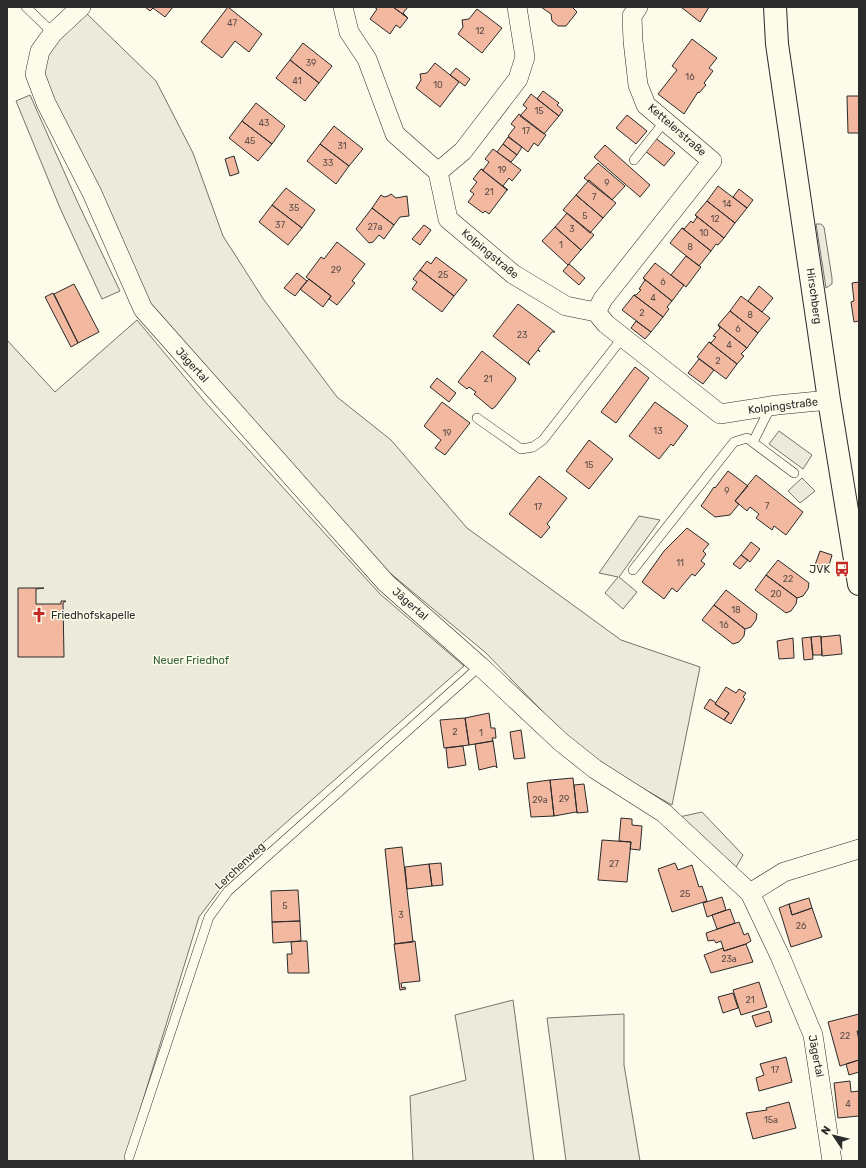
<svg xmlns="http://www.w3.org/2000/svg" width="866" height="1168" viewBox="0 0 866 1168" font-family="Rubik,sans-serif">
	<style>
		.green { fill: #ecebdb; stroke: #74746e }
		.parking { fill: #eceadb; stroke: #74746e }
		.building { fill: #f2b8a0; stroke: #2b2b2b }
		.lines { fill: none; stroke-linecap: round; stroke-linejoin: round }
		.service-casing { stroke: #2b2b2b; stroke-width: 10 }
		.minor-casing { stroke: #2b2b2b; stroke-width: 20 }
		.tertiary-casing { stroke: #2b2b2b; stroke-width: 24 }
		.service { stroke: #fdfbea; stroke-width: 9 }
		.minor { stroke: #fdfbea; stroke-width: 19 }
		.tertiary { stroke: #fdfbea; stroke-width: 22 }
		.labels { text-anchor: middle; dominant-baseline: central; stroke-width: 3; stroke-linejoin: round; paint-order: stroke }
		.number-label { font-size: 9px; fill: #5d4e48 }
		.street-label { font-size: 11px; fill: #2b2b2b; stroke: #fdfbea }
		.poi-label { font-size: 11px; fill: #2b2b2b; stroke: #fdfbea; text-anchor: end }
		.park-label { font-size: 11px; fill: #34623c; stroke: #fdfbea }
	</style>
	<rect width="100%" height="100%" fill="#fdfbea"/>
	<path class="green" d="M85 12 156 81 193 153 223 236 264 300 337 397 391 440 467 528 621 640 700 667 672 805 616 773 574 744 486 653 378 563 148 303 45 83C41 45 60 36 85 12Z
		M137 320 207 404 380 594 464 666 239 864 199 917 129 1146 126 1161H7V340L55 392Z
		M513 1000 534 1161H413L410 1096 466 1080 455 1015Z
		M624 1014V1065L640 1161H566L547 1018Z"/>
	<path class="parking" d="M30 95 78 203 120 291 102 299 60 208 16 101Z
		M816 224H821L824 227 832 278V284L826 288Z
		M779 431 812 455 803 469 769 444Z
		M802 478 815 491 800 503 788 491Z
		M639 516 660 520 619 577 637 592 623 609 605 593 618 577 599 573Z
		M702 812 743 855 735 869 679 817Z"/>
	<path class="building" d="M145 7H173L165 17 153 8 150 11Z
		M228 7 262 34 249 52 235 41 222 58 201 42Z
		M374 7H393L408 18 400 28 396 25 390 34 370 19 377 9Z
		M393 7H408L403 13 408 18Z
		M541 7H572L577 12 566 26H558L552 21 551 14Z
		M681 7H709L700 22Z
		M477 9 502 28 482 53 458 34 463 27 462 20 469 19Z
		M692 39 717 58 709 68 713 71 704 83 706 85 699 93 698 92 684 114 658 94 677 70 672 66Z
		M303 43 332 66 319 83 290 60Z
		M290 60 319 83 305 101 276 78Z
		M435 63 459 82 440 107 416 88 421 80 420 74 427 73Z
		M456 68 470 79 465 86 450 75Z
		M543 91 559 103 557 105 563 110 559 116 537 99Z
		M531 94 559 116 544 134 520 116 527 108 523 105Z
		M847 96H859V133H848Z
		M256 103 285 126 272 144 242 121Z
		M519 114 546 135 538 146 534 143 528 152 508 136 515 127 511 124Z
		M627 115 647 131 636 144 616 128Z
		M242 121 272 144 258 161 229 138Z
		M334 126 363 149 349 166 320 144Z
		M508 137 522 147 517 155 503 144Z
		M654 137 675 153 664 166 644 150Z
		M320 144 349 166 336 184 307 161Z
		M503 144 517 155 511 162 497 152Z
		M605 145 650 185 640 197 594 157Z
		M493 149 521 170 512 181 509 178 503 186 508 190 481 169 483 170 489 162 485 159Z
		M234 156 239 173 230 176 225 159Z
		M598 163 625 186 612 200 584 178Z
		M481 169 507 190 489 214 485 211 483 213 468 202 474 194 470 191 477 182 473 179Z
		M589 180 616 203 603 218 576 195Z
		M718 186 747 208 735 223 707 201Z
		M286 188 315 210 302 228 272 205Z
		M739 189 753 200 747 208 733 197Z
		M391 194 396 198 407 196 409 216 400 217 394 225 372 208 381 195 384 197 388 196Z
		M576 195 603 218 590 233 563 210Z
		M707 201 735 223 724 238 695 215Z
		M272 205 302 228 288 245 259 222Z
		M372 208 394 225 384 239 379 235 373 242 369 243 356 229Z
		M567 213 594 235 581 250 555 227Z
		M695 215 724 238 718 245 716 244 711 251 682 228 684 229 691 221 693 223 697 217Z
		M424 225 431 230 420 245 412 239Z
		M555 227 581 250 568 265 542 241Z
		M682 228 711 251 699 266 670 243Z
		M337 242 365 264 352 281 355 283 337 305 329 299 331 296 306 277 321 257 324 259Z
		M686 256 701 267 686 287 671 275Z
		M436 257 467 280 454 296 420 270 427 261 431 264Z
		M655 263 684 285 672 301 643 278Z
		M569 264 585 278 579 285 563 271Z
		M420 270 454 296 442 312 412 289 417 282 413 279Z
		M297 273 307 281 295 296 284 288Z
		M643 278 672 301 667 307 669 309 663 317 634 295H636L641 290 639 289 645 280Z
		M309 279 331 296 323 307 300 289Z
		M859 282V321L854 322 851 302 854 301 852 283Z
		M74 284 99 332 78 343 54 294Z
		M759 286 773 298 762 312 748 301Z
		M53 293 78 343 71 347 45 297Z
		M634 295 663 317 651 332 622 310Z
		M741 296 770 318 758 333 730 311Z
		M518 304 555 332H552L538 349 540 352 538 350 528 362 530 365 493 336Z
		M730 311 758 333 747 348 718 325Z
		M636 321 651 332 645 339 631 328Z
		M718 325 747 348 741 354 744 356 737 364 709 342 711 343 716 337 713 336 720 328Z
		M709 342 737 364 726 379 697 357Z
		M482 351 516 378 515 381 495 407 492 409 474 394 476 392 469 387 467 389 458 382Z
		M699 359 714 370 703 384 688 373Z
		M635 367 649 378 616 423 601 412Z
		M437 378 456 393 449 402 430 387Z
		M442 402 470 423 445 455 435 448 441 440 424 426Z
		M655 402 688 426 673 446 671 444 659 459 629 436Z
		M589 440 613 459 589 489 566 471Z
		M728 471 748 486 735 501 739 504 730 515 715 517 701 506 714 487 715 488Z
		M756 475 803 512 786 535 774 526 772 530 756 518 759 514 750 507 747 511 735 501Z
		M539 476 567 498 547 524 550 527 541 538 509 514Z
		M687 528 709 544 703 551 706 554 701 561 705 564 695 576 692 574 677 592 672 588 664 599 642 582 664 551Z
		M751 542 760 549 750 562 741 555Z
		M820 551 832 555 828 569 815 565Z
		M741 555 748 560 740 569 733 564Z
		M778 560 809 583 808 589 803 596 797 598 766 575Z
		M766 575 797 598 796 604 791 611 786 613 755 590Z
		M18 588H44L36 589V604H61V601H66L63 603 64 657H18Z
		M726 590 757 614 756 620 751 627 745 629 714 605Z
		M714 605 745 629 744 636 739 642 733 644 702 620Z
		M840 635 842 654 822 656 821 637Z
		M821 636 822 655H813L811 637Z
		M811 637 813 659 804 660 802 638Z
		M793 638 794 658 779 659 777 641Z
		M726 687 736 693 739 689 746 693 743 697 745 699 731 724 724 720 729 713 715 704Z
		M710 699 716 703 715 704 729 713 724 720 704 708Z
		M489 713 491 728H495L496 738H492L493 741 469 745 465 718Z
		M465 718 469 745 444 748 440 720Z
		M521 730 525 758 514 759 510 732Z
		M493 741 497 768 495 766 479 770 475 744Z
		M463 746 466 765 448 768 446 748Z
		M573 778 577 813 576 812 554 816 550 780Z
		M550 780 554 816 531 817 527 783Z
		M584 784 588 812 577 813 574 785Z
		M621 818 632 819V825L642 826 640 850 630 849 631 842 619 841Z
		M602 840 631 842 627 882 598 880Z
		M402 847 413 942 395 944 385 849Z
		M441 863 443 885 432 886 429 864Z
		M675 863 678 870 692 865 699 887 702 886 707 901 672 912 658 869Z
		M429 864 432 886 407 889 405 867Z
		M298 890 300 921 272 922 271 891Z
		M722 897 726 910 707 917 703 903Z
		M809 898 812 908 792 915 789 904Z
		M789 904 792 915 812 908 822 937 791 947 779 908Z
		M730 909 735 923 717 929 712 915Z
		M300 921 301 941 273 943 272 922Z
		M739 922 744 935 748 933 751 941 746 944 724 951 721 941 716 943 714 940 708 941 706 933Z
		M301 941H307L309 973H288L287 954H292L291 942Z
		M415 941 420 981 401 983 402 988 405 987 406 989 400 990 394 944Z
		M746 944 753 962 711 973 704 955 723 948 724 951Z
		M759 982 767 1007 741 1015 733 990Z
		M733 993 738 1008 723 1013 718 997Z
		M769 1011 772 1022 756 1027 752 1016Z
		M859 1014V1031H857L859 1040V1060L840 1066 828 1022Z
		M786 1057 792 1082 759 1091 756 1078 764 1075 760 1064Z
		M859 1060V1072L849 1075 846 1064Z
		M850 1081 851 1092 859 1091V1116L838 1118 834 1083Z
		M789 1102 796 1128 753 1139 746 1113 767 1110 766 1108Z"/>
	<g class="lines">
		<g class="service-casing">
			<path id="service" d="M26 7 53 33
				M634 160 665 121
				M477 418 521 449 533 447 543 440 623 337
				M753 442 771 406
				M633 570 734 442 747 438 794 473
				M129 1157 209 917 228 891 480 666"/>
		</g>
		<g class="minor-casing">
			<path id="minor" d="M81 7 53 33 40 51 35 74 46 103 92 193 143 309 386 583 480 666 561 742 595 769 664 813 750 893 780 956 813 1035 832 1161
				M343 7 349 32 367 59 395 134 438 172 448 219 513 274 566 306 596 312 606 324 720 414 777 405 829 400
				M438 172 463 151 518 79 525 57 517 7
				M596 312 603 299 712 161 646 105 638 85 633 41 632 16 638 7
				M750 893 784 872 859 849"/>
		</g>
		<g class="tertiary-casing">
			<path id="tertiary" d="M775 7 777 44 829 400 859 584"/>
		</g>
		<use href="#service" class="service"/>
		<use href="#minor" class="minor"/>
		<use href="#tertiary" class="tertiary"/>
	</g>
	<defs>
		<g id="bus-bare" transform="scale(1.2)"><path d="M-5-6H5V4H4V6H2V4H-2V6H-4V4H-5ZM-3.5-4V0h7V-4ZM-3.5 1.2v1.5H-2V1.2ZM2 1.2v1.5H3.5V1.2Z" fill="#c62828" stroke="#fdfbea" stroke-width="2.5" paint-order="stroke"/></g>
		<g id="church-bare" transform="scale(1.2)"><path d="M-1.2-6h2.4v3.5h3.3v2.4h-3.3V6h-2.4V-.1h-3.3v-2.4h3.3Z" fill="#c62828" stroke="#fdfbea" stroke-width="2.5" paint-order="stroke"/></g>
	</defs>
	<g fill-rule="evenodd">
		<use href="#bus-bare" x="842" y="569"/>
		<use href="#church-bare" x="39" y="615"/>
	</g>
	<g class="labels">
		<g class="number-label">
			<text x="232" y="23">47</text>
			<text x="480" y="31">12</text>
			<text x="311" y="63">39</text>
			<text x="690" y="77">16</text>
			<text x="297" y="81">41</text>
			<text x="438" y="85">10</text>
			<text x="539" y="111">15</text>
			<text x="264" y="123">43</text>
			<text x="526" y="131">17</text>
			<text x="250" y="141">45</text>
			<text x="342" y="146">31</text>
			<text x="328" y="163">33</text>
			<text x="502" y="170">19</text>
			<text x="607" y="183">9</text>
			<text x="489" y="192">21</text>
			<text x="594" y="197">7</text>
			<text x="727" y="204">14</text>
			<text x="294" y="208">35</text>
			<text x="585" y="216">5</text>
			<text x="715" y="219">12</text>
			<text x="280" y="225">37</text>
			<text x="375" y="227">27a</text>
			<text x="572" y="229">3</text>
			<text x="704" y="233">10</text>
			<text x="561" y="245">1</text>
			<text x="690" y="247">8</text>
			<text x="336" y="270">29</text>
			<text x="443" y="275">25</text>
			<text x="663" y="282">6</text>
			<text x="653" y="298">4</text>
			<text x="642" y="313">2</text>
			<text x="750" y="315">8</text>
			<text x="738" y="329">6</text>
			<text x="522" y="335">23</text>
			<text x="729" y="345">4</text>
			<text x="718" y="361">2</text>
			<text x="488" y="379">21</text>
			<text x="658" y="431">13</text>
			<text x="447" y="433">19</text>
			<text x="589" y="465">15</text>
			<text x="727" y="491">9</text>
			<text x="767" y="506">7</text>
			<text x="538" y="507">17</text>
			<text x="680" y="563">11</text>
			<text x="788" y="579">22</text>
			<text x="776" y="594">20</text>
			<text x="736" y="610">18</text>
			<text x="724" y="625">16</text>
			<text x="455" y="732">2</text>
			<text x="481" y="733">1</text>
			<text x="564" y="799">29</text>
			<text x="540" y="800">29a</text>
			<text x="614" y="864">27</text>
			<text x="685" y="894">25</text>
			<text x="285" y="906">5</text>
			<text x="401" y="915">3</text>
			<text x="801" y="926">26</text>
			<text x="729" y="959">23a</text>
			<text x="750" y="1000">21</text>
			<text x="845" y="1036">22</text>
			<text x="775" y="1070">17</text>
			<text x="848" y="1104">4</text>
			<text x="771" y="1120">15a</text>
		</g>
		<g class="street-label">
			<text transform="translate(677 130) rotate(41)">Kettelerstraße</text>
			<text transform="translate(490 254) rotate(40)">Kolpingstraße</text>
			<text transform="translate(814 296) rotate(82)">Hirschberg</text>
			<text transform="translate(192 365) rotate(48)">Jägertal</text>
			<text transform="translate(783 406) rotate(-7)">Kolpingstraße</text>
			<text transform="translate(410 604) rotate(41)">Jägertal</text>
			<text transform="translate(240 866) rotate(-43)">Lerchenweg</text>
			<text transform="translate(816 1056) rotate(79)">Jägertal</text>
		</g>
		<g class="poi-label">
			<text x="830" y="569">JVK</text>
			<text x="51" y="615" text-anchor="start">Friedhofskapelle</text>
		</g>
		<g class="park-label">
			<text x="191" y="660">Neuer Friedhof</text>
		</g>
	</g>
	<rect width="866" height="1168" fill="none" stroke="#2b2b2b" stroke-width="16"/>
	<g transform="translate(834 1136) rotate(305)" stroke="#fdfbea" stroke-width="3" paint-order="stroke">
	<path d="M0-3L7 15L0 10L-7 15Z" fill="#2b2b2b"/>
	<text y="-6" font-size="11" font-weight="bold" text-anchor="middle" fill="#2b2b2b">N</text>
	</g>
</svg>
